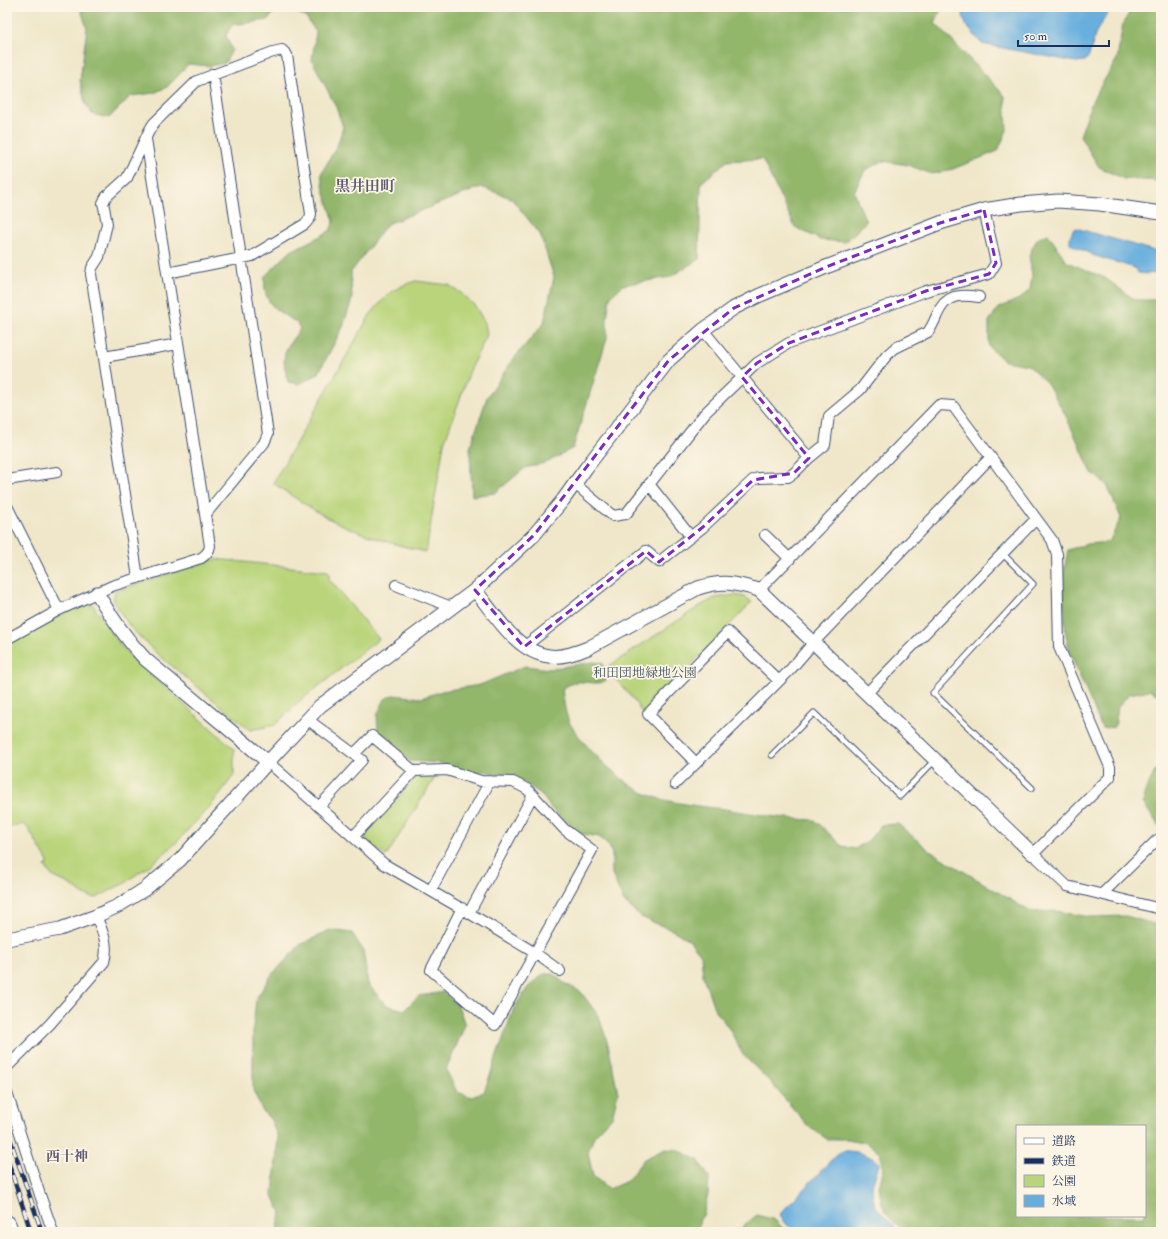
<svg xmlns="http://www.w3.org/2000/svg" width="1168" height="1239" viewBox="0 0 1168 1239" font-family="'IM FELL Double Pica','Noto Serif JP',serif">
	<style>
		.green { fill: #b9d47a; stroke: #6a826c }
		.forest { fill: #92b66a; stroke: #567264; fill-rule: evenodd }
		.water { fill: #67aede; stroke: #416e9e }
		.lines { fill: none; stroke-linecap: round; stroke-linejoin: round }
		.service-casing { stroke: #3b4b6e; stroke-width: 7 }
		.minor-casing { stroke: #3b4b6e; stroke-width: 12 }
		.tertiary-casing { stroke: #3b4b6e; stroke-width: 15 }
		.trunk-casing { stroke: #3b4b6e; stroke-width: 19 }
		.service { stroke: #fff; stroke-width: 5 }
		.minor { stroke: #fff; stroke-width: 10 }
		.tertiary { stroke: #fff; stroke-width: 13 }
		.trunk { stroke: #fff; stroke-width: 17 }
		.rail-casing { stroke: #1b2f5e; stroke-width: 4.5 }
		.rail { stroke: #fcf5e5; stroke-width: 3; stroke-dasharray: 9; stroke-linecap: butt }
		.marked { fill: none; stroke: #7b2cbf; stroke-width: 3; stroke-dasharray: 8 5; stroke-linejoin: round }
		.labels { text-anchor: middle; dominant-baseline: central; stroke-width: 3.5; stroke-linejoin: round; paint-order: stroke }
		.park-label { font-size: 13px; fill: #425865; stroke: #fcf5e5 }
		.neighbourhood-label { font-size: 14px; font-weight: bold; fill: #5e5b73; stroke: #fcf5e5 }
		.quarter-label { font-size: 15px; font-weight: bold; fill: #5e5b73; stroke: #fcf5e5 }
	</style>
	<rect width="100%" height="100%" fill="#fcf5e5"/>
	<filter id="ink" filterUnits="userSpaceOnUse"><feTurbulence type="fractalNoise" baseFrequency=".025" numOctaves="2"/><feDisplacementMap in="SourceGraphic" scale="8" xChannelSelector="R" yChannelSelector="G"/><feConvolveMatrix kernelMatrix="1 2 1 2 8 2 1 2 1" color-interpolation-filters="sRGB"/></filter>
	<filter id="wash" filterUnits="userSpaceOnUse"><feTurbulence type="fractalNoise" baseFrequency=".012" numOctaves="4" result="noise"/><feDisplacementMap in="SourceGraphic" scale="16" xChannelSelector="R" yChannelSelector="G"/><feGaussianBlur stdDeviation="0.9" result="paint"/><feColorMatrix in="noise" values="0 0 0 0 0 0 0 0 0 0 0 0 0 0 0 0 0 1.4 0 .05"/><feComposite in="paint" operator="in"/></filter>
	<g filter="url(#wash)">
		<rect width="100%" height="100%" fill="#f0e7ca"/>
		<path class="green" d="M416 281 449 285 461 293 475 306 485 323 487 335 472 365 444 443 426 552C393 544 358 534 328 518 309 508 291 495 273 483L370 315C384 298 393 287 416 281Z
			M216 559 328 571 330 573 329 579 379 639 301 700 275 725 250 730 156 653 131 628 113 601 115 591Z
			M735 595 745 597 752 602 644 713H642L634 700 606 668 700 606 715 598Z
			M85 602 93 605 112 634 128 654 234 749V775L213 803 174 845 149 866 121 885 96 898 84 895 69 884 52 876 45 866 48 864V862L28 828 23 824 7 828V644Z
			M416 776H436L387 855 385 856 365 839 364 835Z"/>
		<path class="forest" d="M80 7H942L935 23 1005 96 1007 130 998 151 953 169 932 174 908 165 883 161 865 170 854 192 866 222 846 242 821 240 795 227 762 159 727 161 701 183 699 259 670 277 623 285 610 297 607 319V338L573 448 548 462 525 468 495 493 472 496 470 448 487 397 515 357 544 323 554 277 540 234 511 198 481 187 387 224 351 272 352 299 343 327 318 374 299 384 288 382C281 354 283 352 300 329 297 322 294 321 287 317 269 306 263 297 265 276L291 251 330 231 334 221 325 194 321 174 338 144 343 127 336 107 312 60 316 32 306 17 289 9 274 12 268 20 232 25 226 35 232 50 225 63 209 66 188 64 178 76 167 87 154 93 131 96 109 118 92 114 85 103 80 81 87 28Z
			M1133 7H1161V181L1124 179 1099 167 1080 136 1093 99 1117 59 1123 23Z
			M1048 234 1067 262 1105 278 1135 300H1161V697L1150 690 1129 694 1118 707 1115 727 1102 728 1070 653 1066 636 1062 581 1068 550 1087 544 1109 542 1121 518 1107 485 1092 473 1065 414 1047 383 1028 365 1005 361 989 347V321L999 308 1021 298 1030 289 1032 276 1029 255 1037 239Z
			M593 662 602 663 606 671V680C598 686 588 681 577 682 571 683 567 686 562 689 564 701 565 717 572 727 587 749 624 786 649 795 673 804 699 806 724 809 754 814 784 819 815 820L842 846 855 849 869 840 881 825 898 824 930 851 1031 912 1057 911 1090 917 1126 916 1161 926V1232H906L892 1221 882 1205 879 1187 884 1168 880 1154 875 1148 866 1143 848 1139H827L809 1127 771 1083 743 1055 730 1030 714 1008 703 976 701 955 689 940 674 931 641 917 624 902 612 874V854L609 845 599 837 578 833 551 808 541 794 525 783 485 771 473 773 460 771 440 763 410 761 395 752 378 733 377 715 385 699 393 695 421 698 442 691 480 685 525 666 549 669ZM1017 1126H1145V1216H1017Z
			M1161 760V829L1143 803 1146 789Z
			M330 930 352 933 363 950 368 984 386 1005 404 1010 419 996 444 992 459 1008 465 1025 446 1070 457 1092 472 1097 484 1092 514 1008 528 987 544 974H553L564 983 581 992 599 1017 608 1044 618 1093 612 1117 594 1136 588 1153 593 1176 609 1189 627 1181 644 1159 665 1149 678 1150 698 1160 709 1177 708 1194 703 1216 700 1219 697 1232H277L281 1213 273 1195 278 1138 271 1120 263 1112 253 1090V1028L256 999 270 977 300 945Z
			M757 1215 775 1220 787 1232H741L743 1226Z"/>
		<path class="water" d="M968 7 987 11 1010 7H1112L1096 32 1089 56 1085 61 1076 62 982 44 966 25 963 15 964 10Z
			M1076 228 1161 253V272L1148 274 1138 273 1135 268 1095 256 1070 244V238L1073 230Z
			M843 1151C853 1150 871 1155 879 1163 878 1172 873 1178 872 1187 871 1211 887 1215 898 1232H798L784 1223 780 1214 837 1154Z"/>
	</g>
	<g filter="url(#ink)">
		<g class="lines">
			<g class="service-casing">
				<path id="service" d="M1002 553 1033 584 933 693 1032 788
					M772 755 814 713 900 796 935 760"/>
			</g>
			<g class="minor-casing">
				<path id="minor" d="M703 330 809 458
					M104 357 178 344
					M7 480 57 472
					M575 484 613 516 626 514 705 413 757 363 789 343 926 291 989 274 996 263 984 210
					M649 484 691 537
					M7 506 59 610
					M205 515 264 443 268 434 213 74
					M765 535 790 559
					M138 578 91 274 92 268 99 257 107 224 104 207 103 203 106 197 127 178 149 131 154 123 197 81 273 52 282 50 287 55 311 214 310 218 305 224 252 256 167 273
					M396 585 451 607
					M759 590 939 405 953 406 1052 540 1057 554 1059 647 1110 767V777L1033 854 1067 886 1161 909
					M7 639 59 610 112 586 201 558C206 555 209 552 210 546L146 139
					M524 647 646 551 659 562 703 527 753 480 758 478 788 477 794 473 809 458 825 445 829 416 860 390 887 355 895 348 928 332C932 327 934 322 937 315 946 294 959 294 979 297
					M866 694 1036 519
					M307 719 362 760 319 807
					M354 754 372 736 414 771 447 770 481 781 513 782 527 789 533 795 469 913
					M268 762 384 864 469 913 535 953 560 971
					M696 763 648 714 728 632 779 681
					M675 784 745 715 790 670 814 642 991 457
					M353 837 414 771
					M431 890 490 781
					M1102 894 1157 840
					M462 908 431 970 495 1025 592 850 564 829 533 795
					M7 1067 50 1024 104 962C109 945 103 932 96 916
					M7 1093 40 1195 53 1232"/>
			</g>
			<g class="tertiary-casing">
				<path id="tertiary" d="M475 590C494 613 517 653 549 656 562 658 576 653 588 648L698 588C723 580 735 583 759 590L1033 854
					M97 593C111 617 126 639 145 659L268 762
					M7 939 60 929 96 916 118 906 145 889 180 860 268 762 320 706 475 590 534 535 563 500 586 468 669 360 703 330 734 308 758 296 826 267 940 223 984 210 1021 204 1058 201 1100 204 1161 213"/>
			</g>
			<g class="trunk-casing">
				<path id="trunk" d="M7 1224 10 1232"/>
			</g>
			<use href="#service" class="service"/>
			<use href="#minor" class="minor"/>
			<use href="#tertiary" class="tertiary"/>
			<use href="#trunk" class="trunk"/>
			<g class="rail-casing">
				<path id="rail" d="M7 1130 42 1232
					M7 1158 31 1232"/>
			</g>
			<use href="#rail" class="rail"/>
		</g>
	</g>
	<path class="marked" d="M984 210 996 263 989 274 926 291 789 343 757 363 742 377 809 458 794 473 753 480 703 527 659 562 646 551 524 647 475 590 534 535 669 360 734 308 826 267 940 223Z"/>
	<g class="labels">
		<g class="park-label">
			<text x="645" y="673">和田団地緑地公園</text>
		</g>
		<g class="neighbourhood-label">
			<text x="67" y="1156">西十神</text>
		</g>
		<g class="quarter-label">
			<text x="365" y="186">黒井田町</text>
		</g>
	</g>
	<rect width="1168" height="1239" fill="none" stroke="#fcf5e5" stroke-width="24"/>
	<rect x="1016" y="1125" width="130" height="92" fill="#fcf5e5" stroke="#a2a6af"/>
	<rect x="1024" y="1138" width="20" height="6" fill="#ffffff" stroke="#a2a6af"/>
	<text x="1052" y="1145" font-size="12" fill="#1b2f5e">道路</text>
	<rect x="1024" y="1158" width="20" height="6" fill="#1b2f5e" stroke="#a2a6af"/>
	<text x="1052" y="1165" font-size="12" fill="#1b2f5e">鉄道</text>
	<rect x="1024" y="1175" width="20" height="12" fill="#b9d47a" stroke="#a2a6af"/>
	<text x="1052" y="1185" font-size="12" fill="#1b2f5e">公園</text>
	<rect x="1024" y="1195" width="20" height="12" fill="#67aede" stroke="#a2a6af"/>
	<text x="1052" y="1205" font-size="12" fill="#1b2f5e">水域</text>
	<path d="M1018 40v6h91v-6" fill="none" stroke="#1b2f5e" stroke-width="2"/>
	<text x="1024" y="40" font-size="12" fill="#1b2f5e" stroke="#fcf5e5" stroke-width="3" paint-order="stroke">50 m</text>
</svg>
